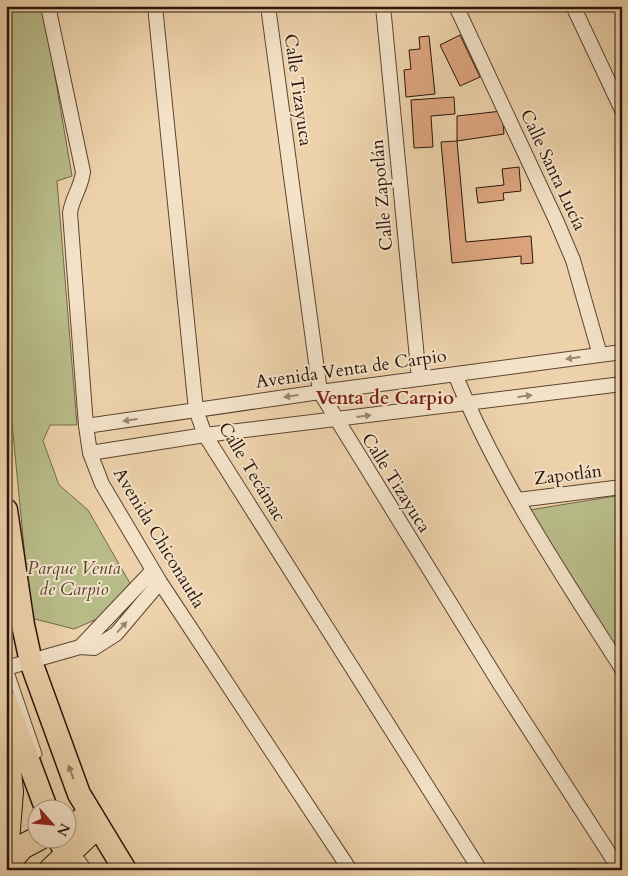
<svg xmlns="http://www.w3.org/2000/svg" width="628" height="876" viewBox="0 0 628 876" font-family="Cardo,serif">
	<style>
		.green { fill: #b8bc89; stroke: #72684a }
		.building { fill: #dda57f; stroke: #2c140a }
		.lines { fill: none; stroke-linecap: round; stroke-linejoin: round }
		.service-casing { stroke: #5c4432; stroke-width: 9 }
		.minor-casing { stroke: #5c4432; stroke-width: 16 }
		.primary-casing { stroke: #2c140a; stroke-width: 25 }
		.trunk-casing { stroke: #2c140a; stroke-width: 26 }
		.service { stroke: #f3e2c8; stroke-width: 7 }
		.minor { stroke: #f3e2c8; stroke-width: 14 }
		.primary { stroke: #edd2ab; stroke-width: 22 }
		.trunk { stroke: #edd2ab; stroke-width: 24 }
		.oneway { fill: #998572 }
		.oneway2 { fill: #967c63 }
		.labels { text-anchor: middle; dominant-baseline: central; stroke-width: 4; stroke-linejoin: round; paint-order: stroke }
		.street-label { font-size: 18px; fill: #2c140a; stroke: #f3e2c8 }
		.park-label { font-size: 18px; font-style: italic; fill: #564630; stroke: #f3e2c8 }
		.neighbourhood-label { font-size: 19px; font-weight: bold; fill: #7a1f14; stroke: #f3e2c8 }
	</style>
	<rect width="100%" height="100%" fill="#edd2ab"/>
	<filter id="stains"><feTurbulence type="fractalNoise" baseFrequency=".004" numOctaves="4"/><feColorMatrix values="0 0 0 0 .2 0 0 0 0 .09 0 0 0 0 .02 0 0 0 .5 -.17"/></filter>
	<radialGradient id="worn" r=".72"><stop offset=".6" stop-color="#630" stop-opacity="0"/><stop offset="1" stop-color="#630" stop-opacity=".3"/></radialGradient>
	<path class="green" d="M6 6H43L72 176 57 181 77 425H50L43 441 59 485 88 510 135 592 122 608 74 629 31 618 6 362Z
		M622 495V674L523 511Z"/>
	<path class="building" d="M460 35 480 77 460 86 440 45Z
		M429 36 435 94 406 97 404 70 411 69 409 50 420 49 419 37Z
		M454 97 455 114 431 116 433 147 414 148 411 100Z
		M502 111 504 134 457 141V116Z
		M457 141 466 242 531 236 533 263 521 264V256L452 263 441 142Z
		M519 167 521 191 503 193 504 200 478 203 476 188 504 185 502 169Z"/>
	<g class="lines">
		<g class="service-casing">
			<path id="service" d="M6 660 38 754
				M81 859 89 870"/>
		</g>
		<g class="minor-casing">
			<path id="minor" d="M48 6 83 172C81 188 72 198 70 213L86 426 90 453 102 484 160 582 350 870
				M155 6 196 410 205 435 480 870
				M268 6 320 392 500 684 620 870
				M383 6 419 379
				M456 6 556 220 573 260 600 355
				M573 6 622 110
				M455 374C497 478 562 575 622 669
				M86 426 320 392 622 352
				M90 453 205 435 622 384
				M518 500 622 487
				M80 647 153 570
				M6 668 80 647 94 648 116 634 160 582"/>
		</g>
		<g class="primary-casing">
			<path id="primary" d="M6 510 23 625 31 662 79 794 125 870
				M6 701 46 808
				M58 838 76 870"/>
		</g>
		<g class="trunk-casing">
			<path id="trunk" d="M6 740 11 792 6 854
				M68 827 91 816
				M6 865 22 847 39 838
				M51 870 97 826"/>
		</g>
		<use href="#service" class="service"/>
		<use href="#minor" class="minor"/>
		<use href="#primary" class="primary"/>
		<use href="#trunk" class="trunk"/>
	</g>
	<defs><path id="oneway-solid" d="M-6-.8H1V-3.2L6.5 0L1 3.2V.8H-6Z" transform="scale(1.25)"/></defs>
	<g class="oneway">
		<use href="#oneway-solid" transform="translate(573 358) rotate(172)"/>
		<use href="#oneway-solid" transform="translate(291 396) rotate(172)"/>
		<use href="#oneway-solid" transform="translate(525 396) rotate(-7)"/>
		<use href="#oneway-solid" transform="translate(364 416) rotate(-7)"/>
		<use href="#oneway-solid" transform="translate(130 420) rotate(172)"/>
		<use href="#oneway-solid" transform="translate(122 627) rotate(-48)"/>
	</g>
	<use class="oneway2" href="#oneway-solid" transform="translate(71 772) rotate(-110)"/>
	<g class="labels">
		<g class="street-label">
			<text transform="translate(298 90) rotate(82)">Calle Tizayuca</text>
			<text transform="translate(553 170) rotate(65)">Calle Santa Lucía</text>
			<text transform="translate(382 195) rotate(-95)">Calle Zapotlán</text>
			<text transform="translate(351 369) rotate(-8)">Avenida Venta de Carpio</text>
			<text transform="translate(252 472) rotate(59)">Calle Tecámac</text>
			<text transform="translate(568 475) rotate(-7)">Zapotlán</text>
			<text transform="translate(396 483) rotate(58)">Calle Tizayuca</text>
			<text transform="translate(159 538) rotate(59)">Avenida Chiconautla</text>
		</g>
		<g class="park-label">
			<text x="74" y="568">Parque Venta<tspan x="74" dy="21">de Carpio</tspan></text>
		</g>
		<g class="neighbourhood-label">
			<text x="385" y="398">Venta de Carpio</text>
		</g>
	</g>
	<rect width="628" height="876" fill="none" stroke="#edd2ab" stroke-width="25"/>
	<rect x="8" y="8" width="613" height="861" fill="none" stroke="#2c140a" stroke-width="2.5"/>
	<rect x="12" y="12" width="603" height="851" fill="none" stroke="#2c140a"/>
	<g transform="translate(52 824) rotate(117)"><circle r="24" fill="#f3e2c8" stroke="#a3907c"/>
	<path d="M0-4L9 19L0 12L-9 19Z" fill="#8f2418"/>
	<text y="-8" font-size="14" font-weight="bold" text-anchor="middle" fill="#2c140a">N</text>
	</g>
	<rect width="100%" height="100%" filter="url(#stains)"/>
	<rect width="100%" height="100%" fill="url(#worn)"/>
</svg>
